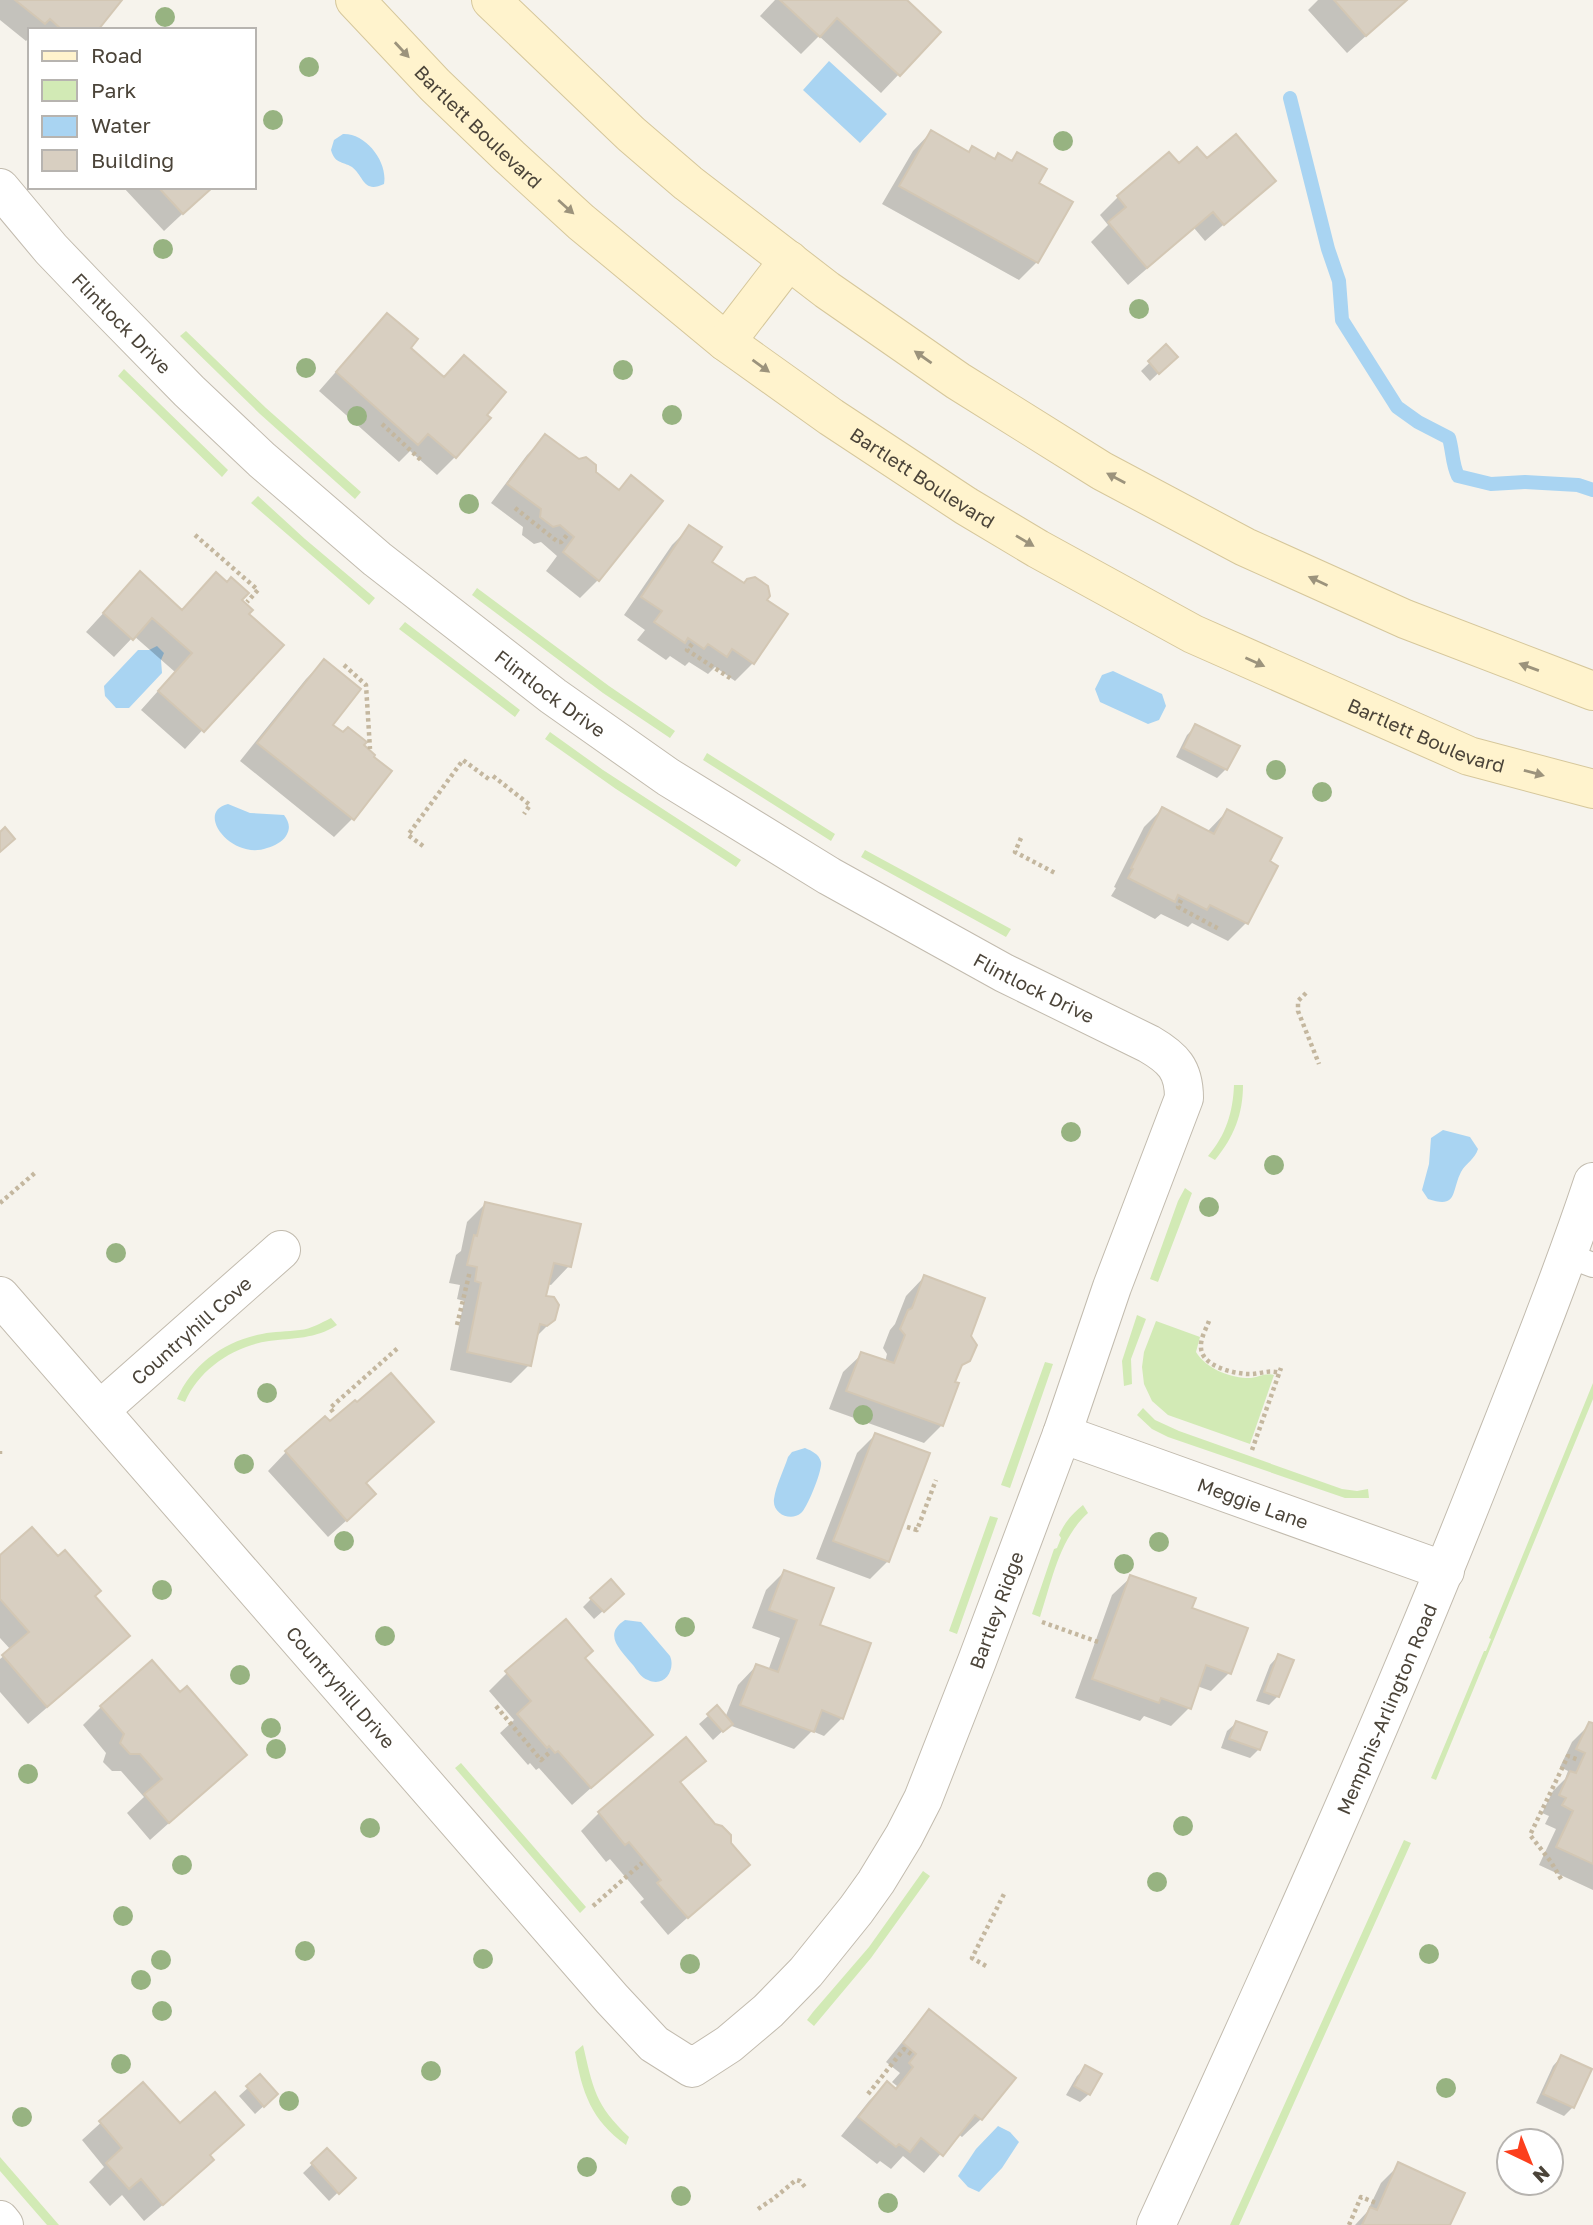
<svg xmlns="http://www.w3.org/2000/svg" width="1593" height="2225" viewBox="0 0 1593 2225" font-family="'Golos Text',sans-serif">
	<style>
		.green { fill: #d2eab5 }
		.water { fill: #a9d4f2 }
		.shadow { fill: #0003 }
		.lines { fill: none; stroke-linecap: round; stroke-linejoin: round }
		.stream { stroke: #a9d4f2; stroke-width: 14 }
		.building { fill: #d8cfc1; stroke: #d3c7b4; stroke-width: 2 }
		.service-casing { stroke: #c2bbae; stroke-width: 26 }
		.minor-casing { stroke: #c2bbae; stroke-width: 40 }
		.tertiary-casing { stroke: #c2bbae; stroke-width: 40 }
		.secondary-casing { stroke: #d6c79b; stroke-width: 40 }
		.path { stroke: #c4b79f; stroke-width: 4.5; stroke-dasharray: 3.5 3.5; stroke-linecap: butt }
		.service { stroke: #fff; stroke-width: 24 }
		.minor { stroke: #fff; stroke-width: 38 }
		.tertiary { stroke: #fff; stroke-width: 38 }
		.secondary { stroke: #fff3cd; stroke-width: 38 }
		.tree { fill: #97b381 }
		.oneway { fill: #9c937c }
		.labels { text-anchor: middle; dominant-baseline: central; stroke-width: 5; stroke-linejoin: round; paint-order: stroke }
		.street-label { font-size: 19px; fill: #4b4439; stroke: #fff }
	</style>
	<rect width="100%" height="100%" fill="#f6f3ec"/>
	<path class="green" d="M186 331 266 408 361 492 355 499 260 414 180 336Z
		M124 369 228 470 222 477 118 376Z
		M258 496 305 539 375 598 369 605 251 503Z
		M477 588 609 686 675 731 670 738 603 693 472 595Z
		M405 622 520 710 515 717 399 629Z
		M550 732 603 770 741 860 736 867 616 789 545 739Z
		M707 753 835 834 831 841 703 760Z
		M865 850 1011 929 1006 937 861 857Z
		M1234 1085H1243C1243 1114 1234 1137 1215 1160L1208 1156C1226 1135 1233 1112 1234 1085Z
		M1185 1188 1192 1193 1158 1282 1150 1279 1178 1201Z
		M1137 1315 1146 1319 1131 1359 1132 1384 1124 1386 1122 1361Z
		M331 1318 337 1325C316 1339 293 1338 269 1341 234 1346 199 1369 185 1402L177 1399C192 1364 225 1341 262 1334 274 1331 287 1332 300 1330 311 1329 321 1323 331 1318Z
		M1156 1321 1200 1337 1196 1352C1206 1368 1228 1377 1246 1378 1257 1379 1263 1372 1274 1375L1250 1444 1168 1415 1152 1401 1144 1384 1142 1367 1144 1352Z
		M1045 1362 1053 1364 1010 1488 1001 1485Z
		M1593 1383V1399L1436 1780 1431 1778 1484 1651H1486L1491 1639 1489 1638Z
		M1143 1408 1155 1420 1179 1431 1342 1489 1357 1491 1368 1489 1369 1498H1345L1168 1437 1152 1429 1137 1415Z
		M1083 1505 1088 1513C1059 1539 1052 1581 1040 1617L1032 1614 1054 1549 1057 1548 1061 1538 1059 1535C1065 1522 1072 1514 1083 1505Z
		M990 1516 998 1518 957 1634 949 1631Z
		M461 1763 586 1907 580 1913 455 1768Z
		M1404 1840 1411 1843 1239 2225H1230Z
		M923 1871 930 1876 871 1958 814 2026 807 2020 813 2012 869 1947Z
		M583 2045C593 2088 595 2105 629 2137L626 2145C591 2120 582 2092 575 2052Z
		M0 2157 59 2225H47L0 2171Z"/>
	<path class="water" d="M829 61 887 114 860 143 803 90Z
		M343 134C366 133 388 162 384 184 363 194 364 176 352 167 342 161 335 164 331 150L334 140Z
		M157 646 164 653 161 660 162 673 129 708H116L105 696 104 686 138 650H149Z
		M1113 671 1162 694 1166 706 1159 720 1148 724 1100 702 1095 689 1102 675Z
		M228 804 250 813 284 815C289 822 291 828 286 836 282 842 274 846 267 848 232 861 194 812 228 804Z
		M1443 1130 1470 1137 1478 1149C1475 1159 1466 1163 1461 1172 1451 1192 1458 1209 1428 1199L1422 1190 1429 1164 1431 1138Z
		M805 1448C812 1451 819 1454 821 1462 823 1469 807 1509 801 1513 791 1522 772 1514 774 1499 776 1485 784 1470 788 1457L792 1452Z
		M625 1620 641 1622 670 1656C676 1670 664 1688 648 1680 641 1678 637 1670 633 1665 621 1650 602 1635 625 1620Z
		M998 2126 1010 2132 1019 2142 1002 2168 979 2192 968 2187 958 2176 976 2149Z"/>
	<path class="shadow" d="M0 0H120L95 30H30V37L26 41 0 20Z
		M775 0H904L939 32 881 93 819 36 801 54 760 16Z
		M1318 0H1406L1347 53 1308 10Z
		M931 132 967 153 972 148 993 160 999 155 1010 161 1018 154 1037 184 1071 202 1037 262 1019 280 882 204 913 151Z
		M1207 161 1273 181 1205 241 1194 228 1128 285 1091 242 1108 225 1100 215 1118 197Z
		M123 187H211L164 231Z
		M370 333 409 348 443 378 464 357 455 457 437 475 410 451 399 462 319 391Z
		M1166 347 1167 365 1150 381 1141 371Z
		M545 437 617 491 631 478 661 502 598 580 580 598 546 571 557 556 541 542 534 544 522 535 523 527 491 503 527 455Z
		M690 527 710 563 744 585 753 663 735 681 715 667 708 674 689 662 685 666 670 656 666 660 637 640 645 630 624 615 672 545Z
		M140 573 181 611 240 600 247 614 281 645 185 749 141 710 175 672 134 636 114 657 86 632Z
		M324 661 331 725 362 745 371 758 389 772 352 819 334 837 240 761 306 679Z
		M1196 726 1226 769 1217 778 1176 757 1187 735Z
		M1162 809 1207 832 1227 811 1267 862 1246 923 1228 941 1192 923 1188 927 1161 914 1155 919 1111 896 1116 888 1114 887 1144 827Z
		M485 1204 569 1266 551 1285 547 1284 544 1298 554 1319 536 1337 529 1365 511 1383 450 1370 464 1301 457 1299 460 1285 449 1283 456 1255 461 1251 467 1222Z
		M924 1277 969 1336 968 1360 957 1371 942 1425 924 1443 829 1409 843 1372 862 1354 885 1362 887 1354 883 1348 890 1330 895 1324 906 1296Z
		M875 1435 888 1561 870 1579 816 1559 857 1453Z
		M286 1452 364 1484 356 1512 328 1537 268 1471Z
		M0 1557 93 1596 109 1654 28 1724 0 1692V1659L11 1650 0 1638Z
		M784 1572 817 1626 842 1718 824 1736 812 1731 794 1749 729 1725 713 1740 699 1724 717 1708 725 1718 738 1685 756 1666 768 1671 780 1638 752 1628 766 1590Z
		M1131 1577 1190 1609 1229 1673 1211 1691 1197 1686 1189 1708 1171 1726 1144 1716 1140 1721 1075 1698 1112 1595Z
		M591 1599 613 1602 594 1619 583 1607Z
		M1278 1656V1696L1269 1705 1256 1701 1270 1665Z
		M583 1659 650 1735 572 1805 539 1768 536 1770 530 1763 528 1765 500 1733 514 1720 489 1691 507 1673Z
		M180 1695 245 1755 150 1840 127 1813 144 1797 121 1771H112L103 1762 106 1753 83 1725 101 1707Z
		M1236 1723 1259 1749 1250 1758 1221 1748 1227 1731Z
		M1590 1724 1593 1725V1890L1539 1865 1556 1829 1545 1824 1549 1816 1542 1813 1553 1791 1565 1779 1568 1771 1560 1767 1572 1742Z
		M686 1740 704 1761 679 1784 747 1865 668 1935 640 1902 644 1899 610 1859 606 1862 581 1831 599 1813Z
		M930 2012 1013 2078 981 2119 962 2137 958 2134 924 2173 903 2156 891 2169 880 2161 877 2164 841 2136 869 2101 887 2083 894 2089 897 2086 892 2082 900 2073 886 2062 912 2030Z
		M1561 2057 1573 2107 1564 2116 1536 2103 1553 2066Z
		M1086 2067 1089 2094 1080 2102 1066 2095 1077 2076Z
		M260 2077 267 2103 255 2114 239 2096Z
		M143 2084 179 2126 242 2125 208 2157 212 2160 194 2178 144 2221 122 2195 110 2206 89 2182 104 2167 82 2140Z
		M327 2150 353 2178 329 2201 303 2173Z
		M1399 2165 1448 2225H1355L1367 2212 1381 2183Z"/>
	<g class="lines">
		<path class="stream" d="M1290 98 1328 249 1339 281 1342 320 1397 407 1418 422 1449 438C1453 452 1452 464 1458 476L1491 484 1525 482 1578 485 1593 490"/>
	</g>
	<path class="building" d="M15 0H122L98 30H62L50 19 45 24Z
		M780 0H907L941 32 900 76 837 18 820 37Z
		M1334 0H1407L1366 36Z
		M931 130 969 152 972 146 995 159 998 153 1012 161 1017 152 1047 169 1039 183 1073 202 1038 263 899 186Z
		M1236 134 1276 181 1224 225 1213 212 1147 268 1108 222 1126 207 1117 196 1169 152 1179 163 1197 147 1207 158Z
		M158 187H213L183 214Z
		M387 313 418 339 411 348 444 377 464 355 506 392 487 415 491 418 456 458 428 434 418 445 336 372Z
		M1166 344 1178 357 1159 374 1148 361Z
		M545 434 579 459 586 457 596 465V472L619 490 631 475 663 501 599 581 563 552 574 537 560 525 553 527 540 517 541 509 507 484Z
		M689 525 722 547 712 562 744 583 747 579 755 577 768 586 770 596 767 600 788 614 754 664 732 649 727 657 708 644 704 649 688 638 685 643 654 622 662 611 641 597Z
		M140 571 182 610 216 572 227 582 231 577 249 593 242 600 253 610 249 614 284 645 204 732 158 691 192 653 152 618 133 640 103 613Z
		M324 659 361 689 333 725 343 732 348 727 367 742 364 745 375 755 374 757 392 771 354 820 257 743Z
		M1195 724 1240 746 1227 770 1183 748Z
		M1162 807 1214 834 1227 809 1282 838 1270 861 1278 866 1248 924 1210 905 1207 910 1178 895 1175 902 1128 878 1133 869 1131 868Z
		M5 827 15 839 0 852V832Z
		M485 1202 581 1224 571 1267 554 1263 546 1296 554 1297 559 1305 555 1320 547 1326 540 1324 531 1366 467 1352 481 1283 475 1281 477 1267 467 1265 474 1235 477 1236Z
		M924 1275 985 1298 971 1336 977 1345 970 1361 962 1365 955 1382 959 1383 943 1426 846 1391 861 1352 894 1363 905 1335 900 1329 908 1310 912 1308Z
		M391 1373 434 1422 366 1483 376 1494 347 1521 285 1451 325 1416 330 1421 355 1400 357 1402Z
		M875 1433 930 1453 889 1562 833 1541Z
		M32 1527 58 1556 65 1550 101 1591 95 1596 130 1636 47 1707 2 1655 29 1632 0 1599V1555Z
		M784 1570 834 1588 820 1625 871 1643 843 1719 822 1710 814 1732 740 1705 756 1664 778 1672 797 1620 769 1610Z
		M1130 1575 1196 1598 1192 1608 1248 1628 1231 1674 1206 1665 1191 1709 1161 1698 1159 1703 1092 1679Z
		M611 1579 624 1594 604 1612 590 1598Z
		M566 1619 593 1651 585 1658 653 1735 591 1788 558 1751 555 1753 549 1746 547 1748 517 1714 531 1701 505 1671Z
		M1278 1654 1294 1660 1279 1697 1264 1692Z
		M152 1660 180 1692 187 1686 247 1755 169 1823 144 1794 162 1779 140 1754H130L120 1743 124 1734 100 1706Z
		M717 1705 733 1724 723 1732 707 1714Z
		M1236 1721 1267 1732 1260 1750 1229 1739Z
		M1589 1722 1593 1723V1864L1556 1847 1573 1811 1562 1805 1566 1798 1559 1795 1570 1771 1576 1773 1585 1753 1576 1749Z
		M686 1737 706 1761 680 1782 715 1824 722 1826 731 1835V1843L750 1865 688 1918 657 1883 661 1880 629 1842 625 1845 598 1812Z
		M929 2009 1016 2078 982 2120 975 2115 943 2156 921 2138 910 2152 899 2144 896 2147 858 2117 887 2081 896 2089 913 2067 909 2063 916 2054 903 2043Z
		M1561 2055 1592 2069 1574 2108 1543 2094Z
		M1085 2065 1102 2074 1090 2095 1074 2086Z
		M260 2074 278 2094 264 2107 246 2086Z
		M143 2082 180 2123 215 2092 244 2125 210 2155 214 2160 163 2205 141 2179 129 2189 106 2163 122 2148 99 2121Z
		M327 2148 356 2178 339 2194 311 2163Z
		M1398 2162 1465 2193 1450 2225H1362L1370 2207 1377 2210Z"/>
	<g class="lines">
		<g class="service-casing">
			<path id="service" d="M1569 1256 1593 1265"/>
		</g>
		<g class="minor-casing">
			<g id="minor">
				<path id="s1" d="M0 188 51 249 96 296 189 391 262 460 377 559 553 696 668 777 829 876 1004 973 1149 1044C1173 1058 1184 1069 1184 1098L1112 1287 1062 1434 977 1661 923 1799 904 1836 876 1882 856 1910 806 1972 768 2011 729 2044 692 2068 654 2044 612 1999 0 1296"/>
				<path id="s2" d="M100 1410 281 1250"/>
				<path id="s3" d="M1062 1434 1445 1571"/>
				<path d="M0 2220 4 2225"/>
			</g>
		</g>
		<g class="tertiary-casing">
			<g id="tertiary">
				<path id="s4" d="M1156 2225C1272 1972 1387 1718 1489 1458 1525 1367 1562 1275 1593 1182"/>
			</g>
		</g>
		<g class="secondary-casing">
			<g id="secondary">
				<path id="s5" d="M355 0 435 85 510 157 581 222 726 342 831 417 966 506 1038 549 1193 634 1469 756 1593 789"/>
				<path d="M491 0 631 134 688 183 827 290 958 381 1102 471 1245 547 1405 619 1593 691"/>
				<path d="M726 342 789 260"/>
			</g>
		</g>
		<path class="path" d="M382 424 423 462
			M515 508 558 542H561L567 535
			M195 535 258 590 247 602
			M692 644 687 650 733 680
			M344 665 366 685 370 749
			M493 776 530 805 524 814
			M1021 838 1015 852 1057 874
			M423 846 408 835 463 760 490 780
			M1181 900 1178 907 1219 929
			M1306 993 1298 1001V1011L1319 1064
			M0 1203 36 1172
			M1209 1321C1206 1329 1200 1339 1201 1348 1202 1366 1232 1373 1247 1374 1259 1375 1267 1369 1280 1373
			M457 1325 470 1271
			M333 1412 330 1408 399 1347
			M1252 1450 1281 1368
			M0 1451V1454
			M907 1527 917 1530 936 1480
			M1042 1622 1101 1643
			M496 1706 541 1760 550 1752
			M1561 1879 1551 1862 1530 1835 1568 1756 1579 1760
			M593 1906 642 1863
			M986 1966 972 1958 1005 1892
			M868 2094 904 2049 911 2054
			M758 2209 773 2199 796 2180 800 2181 805 2187
			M1349 2225 1361 2197 1376 2203"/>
		<use href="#service" class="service"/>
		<use href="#minor" class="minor"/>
		<use href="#tertiary" class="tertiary"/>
		<use href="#secondary" class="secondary"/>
	</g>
	<g class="tree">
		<circle cx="165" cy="17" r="10"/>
		<circle cx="309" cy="67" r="10"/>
		<circle cx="273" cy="120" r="10"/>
		<circle cx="1063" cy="141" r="10"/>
		<circle cx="163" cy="249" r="10"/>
		<circle cx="1139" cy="309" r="10"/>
		<circle cx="306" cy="368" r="10"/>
		<circle cx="623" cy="370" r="10"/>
		<circle cx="672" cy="415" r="10"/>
		<circle cx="357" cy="416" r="10"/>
		<circle cx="469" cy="504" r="10"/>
		<circle cx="1276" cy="770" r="10"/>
		<circle cx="1322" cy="792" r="10"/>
		<circle cx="1071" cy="1132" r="10"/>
		<circle cx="1274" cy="1165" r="10"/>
		<circle cx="1209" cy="1207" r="10"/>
		<circle cx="116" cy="1253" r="10"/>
		<circle cx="267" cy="1393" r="10"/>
		<circle cx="863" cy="1415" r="10"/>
		<circle cx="244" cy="1464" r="10"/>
		<circle cx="344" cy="1541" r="10"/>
		<circle cx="1159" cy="1542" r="10"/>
		<circle cx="1124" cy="1564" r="10"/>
		<circle cx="162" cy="1590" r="10"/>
		<circle cx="685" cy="1627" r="10"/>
		<circle cx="385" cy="1636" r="10"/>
		<circle cx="240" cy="1675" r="10"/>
		<circle cx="271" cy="1728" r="10"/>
		<circle cx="276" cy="1749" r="10"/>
		<circle cx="28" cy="1774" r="10"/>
		<circle cx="1183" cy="1826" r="10"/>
		<circle cx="370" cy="1828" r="10"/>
		<circle cx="182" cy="1865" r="10"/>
		<circle cx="1157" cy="1882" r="10"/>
		<circle cx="123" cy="1916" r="10"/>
		<circle cx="305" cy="1951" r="10"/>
		<circle cx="1429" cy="1954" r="10"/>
		<circle cx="483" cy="1959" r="10"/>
		<circle cx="161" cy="1960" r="10"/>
		<circle cx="690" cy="1964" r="10"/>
		<circle cx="141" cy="1980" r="10"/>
		<circle cx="162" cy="2011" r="10"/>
		<circle cx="121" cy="2064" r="10"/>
		<circle cx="431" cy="2071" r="10"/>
		<circle cx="1446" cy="2088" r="10"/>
		<circle cx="289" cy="2101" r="10"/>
		<circle cx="22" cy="2117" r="10"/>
		<circle cx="587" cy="2167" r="10"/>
		<circle cx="681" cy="2196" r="10"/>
		<circle cx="888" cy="2203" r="10"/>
	</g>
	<defs><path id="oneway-solid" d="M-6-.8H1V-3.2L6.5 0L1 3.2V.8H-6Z" transform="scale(1.75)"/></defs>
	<g class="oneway">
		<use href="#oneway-solid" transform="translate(402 50) rotate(47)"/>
		<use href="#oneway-solid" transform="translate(566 207) rotate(42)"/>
		<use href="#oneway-solid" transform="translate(923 357) rotate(-145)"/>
		<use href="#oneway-solid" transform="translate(761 366) rotate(36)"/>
		<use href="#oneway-solid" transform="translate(1116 478) rotate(-152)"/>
		<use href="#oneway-solid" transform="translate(1025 541) rotate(31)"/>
		<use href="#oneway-solid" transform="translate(1318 581) rotate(-155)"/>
		<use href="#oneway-solid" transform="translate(1255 662) rotate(24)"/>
		<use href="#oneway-solid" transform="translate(1529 667) rotate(-160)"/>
		<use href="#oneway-solid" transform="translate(1534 773) rotate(15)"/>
	</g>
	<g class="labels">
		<g class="street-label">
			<text stroke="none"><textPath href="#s5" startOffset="177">Bartlett Boulevard</textPath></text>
			<text stroke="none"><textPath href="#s1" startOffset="182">Flintlock Drive</textPath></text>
			<text stroke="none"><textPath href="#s5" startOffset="744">Bartlett Boulevard</textPath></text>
			<text stroke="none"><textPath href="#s1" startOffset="749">Flintlock Drive</textPath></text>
			<text stroke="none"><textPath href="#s5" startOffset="1311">Bartlett Boulevard</textPath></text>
			<text stroke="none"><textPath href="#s1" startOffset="1316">Flintlock Drive</textPath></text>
			<text stroke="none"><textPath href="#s2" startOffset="121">Countryhill Cove</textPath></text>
			<text stroke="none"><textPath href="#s3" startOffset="203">Meggie Lane</textPath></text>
			<text transform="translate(996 1610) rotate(-70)">Bartley Ridge</text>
			<text transform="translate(341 1687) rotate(49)">Countryhill Drive</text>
			<text stroke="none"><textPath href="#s4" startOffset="565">Memphis-Arlington Road</textPath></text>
		</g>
	</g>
	<rect x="28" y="28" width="228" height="161" fill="#ffffff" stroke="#b7b4b0" stroke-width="2"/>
	<rect x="42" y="51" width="35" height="10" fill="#fff3cd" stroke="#b7b4b0" stroke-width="2"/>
	<text x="91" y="63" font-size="21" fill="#4b4439">Road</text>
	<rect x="42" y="80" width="35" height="21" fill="#d2eab5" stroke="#b7b4b0" stroke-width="2"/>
	<text x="91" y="98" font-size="21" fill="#4b4439">Park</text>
	<rect x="42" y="116" width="35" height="21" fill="#a9d4f2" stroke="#b7b4b0" stroke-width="2"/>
	<text x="91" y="133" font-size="21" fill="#4b4439">Water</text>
	<rect x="42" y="150" width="35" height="21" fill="#d8cfc1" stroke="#b7b4b0" stroke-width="2"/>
	<text x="91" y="168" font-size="21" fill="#4b4439">Building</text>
	<g transform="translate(1530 2162) rotate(137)"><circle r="33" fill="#ffffff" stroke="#b7b4b0" stroke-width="2"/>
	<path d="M0-5L12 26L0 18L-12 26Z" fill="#fc3f1d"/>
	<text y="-10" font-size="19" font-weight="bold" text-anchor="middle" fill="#4b4439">N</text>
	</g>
</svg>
